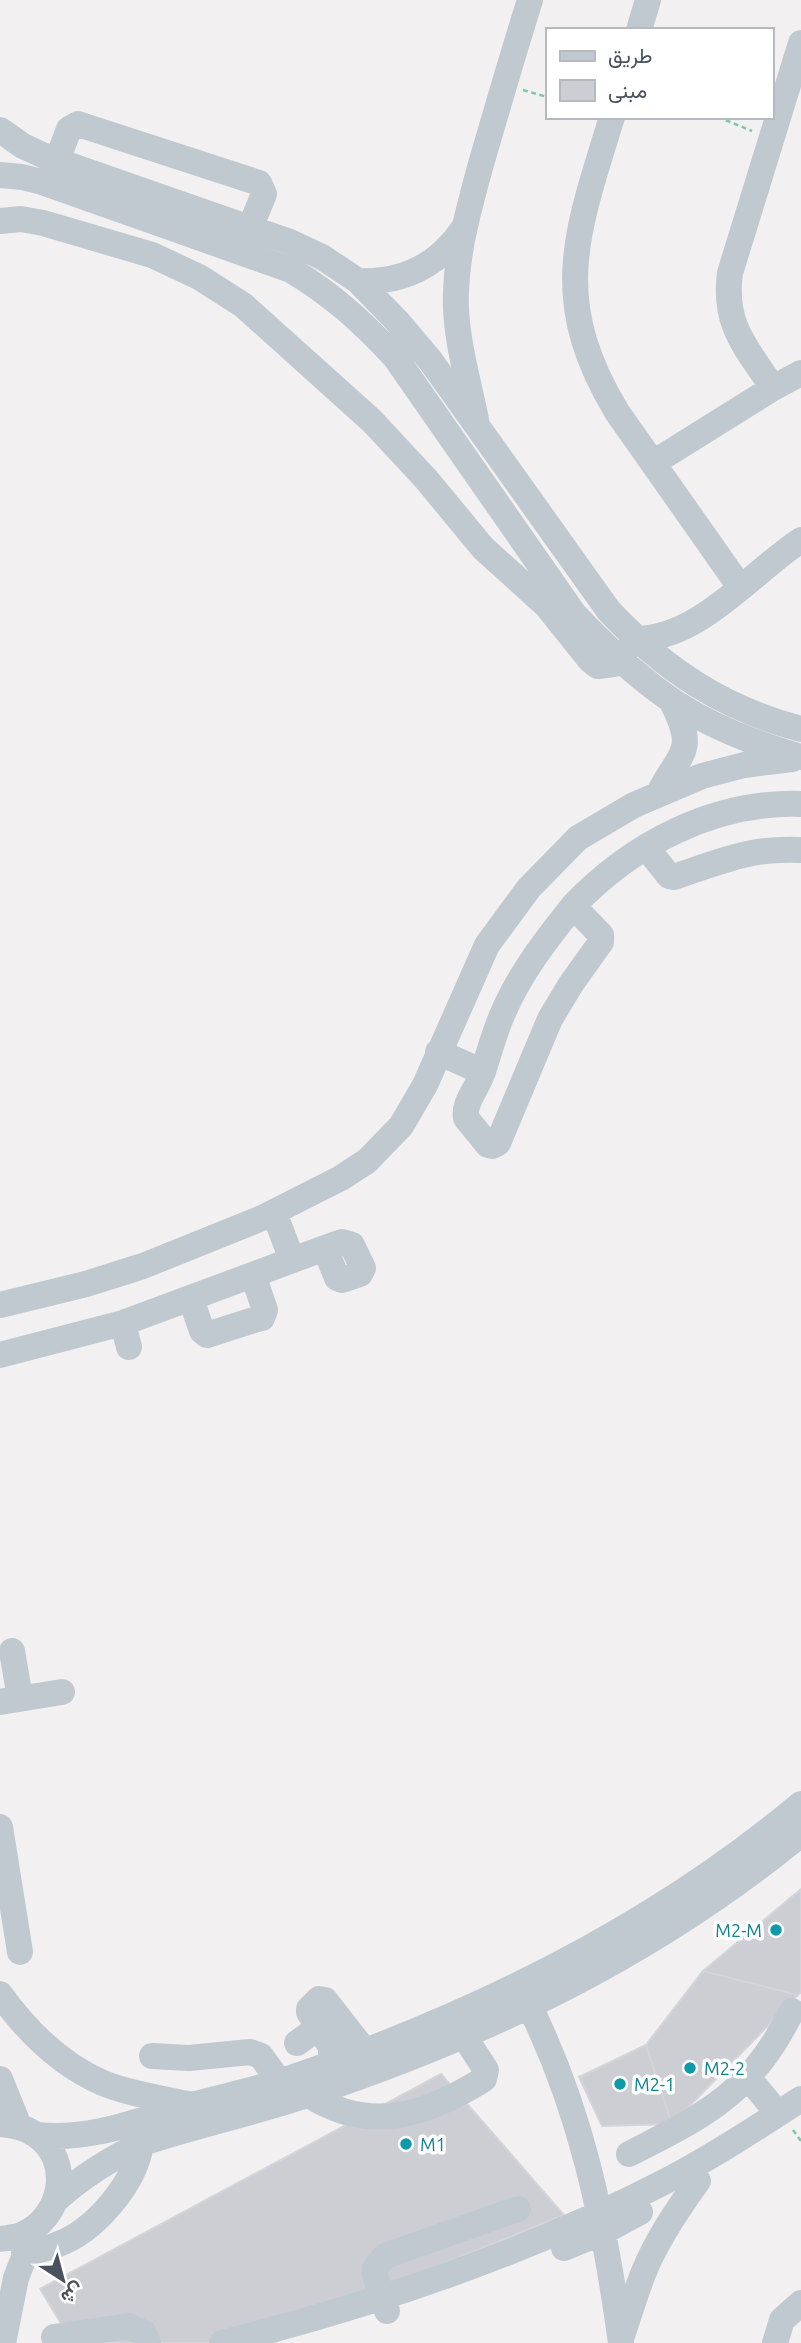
<svg xmlns="http://www.w3.org/2000/svg" width="801" height="2343" viewBox="0 0 801 2343" font-family="Ubuntu,Vazirmatn,sans-serif">
	<style>
		.building { fill: #cdced4; stroke: #d4d5db; stroke-width: 2 }
		.lines { fill: none; stroke-linecap: round; stroke-linejoin: round }
		.path { stroke: #7bc9a8; stroke-width: 2.5; stroke-dasharray: 5 3.5; stroke-linecap: butt }
		.minor { stroke: #c1c9d0; stroke-width: 26 }
		.culture-dot { fill: #0f9aa8; stroke: #fff; stroke-width: 2.5 }
		.labels { text-anchor: middle; dominant-baseline: central; stroke-width: 7; stroke-linejoin: round; paint-order: stroke }
		.culture-label { font-size: 18px; fill: #0d838f; stroke: #fff; text-anchor: start }
	</style>
	<rect width="100%" height="100%" fill="#f2f0f0"/>
	<path class="building" d="M801 1889V1992L798 1995 703 1971Z
		M703 1971 798 1995 672 2124 646 2045Z
		M646 2045 672 2124 602 2126 579 2077Z
		M441 2074 564 2215 246 2343H73L40 2289Z"/>
	<g class="lines">
		<path class="path" d="M523 90 547 97
			M718 117 752 131
			M793 2130 801 2141"/>
		<path class="minor" d="M639 30 648 0
			M612 117C576 234 549 299 617 412L740 587
			M0 130 23 146 49 158 290 242 322 257 358 281 397 321 430 360 609 611C665 670 722 708 801 729
			M57 161 69 129 78 124 259 183 264 194 250 228
			M0 175 22 177 42 182 291 270C333 295 362 322 395 357L574 614C646 690 698 728 801 757
			M0 221 21 219 43 223 152 255 199 277 243 305 372 421 426 479 483 548 546 605 590 660 598 666 614 664 636 639C699 639 751 573 801 540
			M358 281C402 283 438 266 463 229
			M773 388C746 347 723 325 730 273L801 43
			M476 420C469 384 458 347 456 310 454 260 468 212 481 164 497 109 513 54 530 0
			M653 463 773 388 801 373
			M659 793C680 751 698 753 672 702
			M646 847 669 876 674 877C719 862 752 847 801 850
			M573 906 601 935V942L571 984 550 1019 498 1143 492 1146 488 1145 466 1118C463 1103 477 1089 482 1074 489 1054 494 1033 503 1013 520 973 546 940 573 906Z
			M573 906C632 844 714 801 801 804
			M438 1052 483 1072
			M274 1212 292 1260
			M342 1242 352 1245 363 1268 360 1274 342 1280 337 1278 325 1248Z
			M191 1299 202 1331 207 1335 257 1319 262 1318 265 1310 253 1275
			M0 1305 86 1284 143 1266 262 1218 341 1178 367 1161 401 1126 425 1085 487 945 529 888 578 838 634 805 702 776 744 765 792 759
			M123 1323 129 1347
			M0 1355 123 1323 325 1248
			M12 1651 20 1698
			M0 1702 62 1692
			M0 1827 20 1952
			M523 1993C581 2105 604 2219 621 2343
			M0 1994C26 2030 61 2065 103 2083 130 2094 160 2098 188 2104
			M297 2043 319 2027
			M152 2056 189 2058 250 2052 261 2056 279 2081
			M331 2062V2047L309 2012V2009L319 1999 325 2000 364 2050
			M748 2077 778 2114
			M0 2079 19 2126
			M309 2095C370 2134 427 2115 484 2079L486 2070 464 2036
			M0 2124C13 2125 25 2127 36 2135 74 2161 62 2219 21 2235 15 2238 7 2238 0 2239
			M37 2135C91 2141 140 2120 192 2105 221 2097 250 2091 279 2082 467 2019 648 1932 801 1804
			M629 2154C672 2132 718 2111 750 2074 768 2055 780 2034 792 2011
			M57 2199C84 2175 113 2157 146 2142 201 2124 258 2112 313 2093 491 2033 655 1954 801 1834
			M564 2248 603 2232 640 2212
			M24 2254C34 2251 46 2249 56 2245 94 2232 135 2184 141 2144
			M387 2311 375 2275V2268L385 2256 518 2209
			M622 2336C629 2315 635 2295 643 2274 656 2241 677 2210 698 2181
			M54 2337 129 2326 144 2333 148 2343
			M3 2343 16 2278 32 2237
			M222 2343C377 2304 528 2253 670 2179 715 2155 758 2127 801 2099
			M775 2343 782 2320 801 2303"/>
	</g>
	<g class="culture-dot">
		<circle cx="776" cy="1930" r="7"/>
		<circle cx="690" cy="2068" r="7"/>
		<circle cx="620" cy="2084" r="7"/>
		<circle cx="406" cy="2144" r="7"/>
	</g>
	<g class="labels">
		<g class="culture-label">
			<text x="762" y="1930" text-anchor="end">M2-M</text>
			<text x="704" y="2068">M2-2</text>
			<text x="634" y="2084">M2-1</text>
			<text x="420" y="2144">M1</text>
		</g>
	</g>
	<rect x="546" y="28" width="228" height="91" fill="#ffffff" stroke="#b6b9be" stroke-width="2"/>
	<rect x="560" y="51" width="35" height="10" fill="#c1c9d0" stroke="#b6b9be" stroke-width="2"/>
	<text x="608" y="63" font-size="21" fill="#49515c">طريق</text>
	<rect x="560" y="80" width="35" height="21" fill="#cdced4" stroke="#b6b9be" stroke-width="2"/>
	<text x="608" y="98" font-size="21" fill="#49515c">مبنى</text>
	<g transform="translate(63 2280) rotate(144)" stroke="#ffffff" stroke-width="5" paint-order="stroke">
	<path d="M0-5L12 26L0 18L-12 26Z" fill="#49515c"/>
	<text y="-10" font-size="19" font-weight="bold" text-anchor="middle" fill="#49515c">ش</text>
	</g>
</svg>
